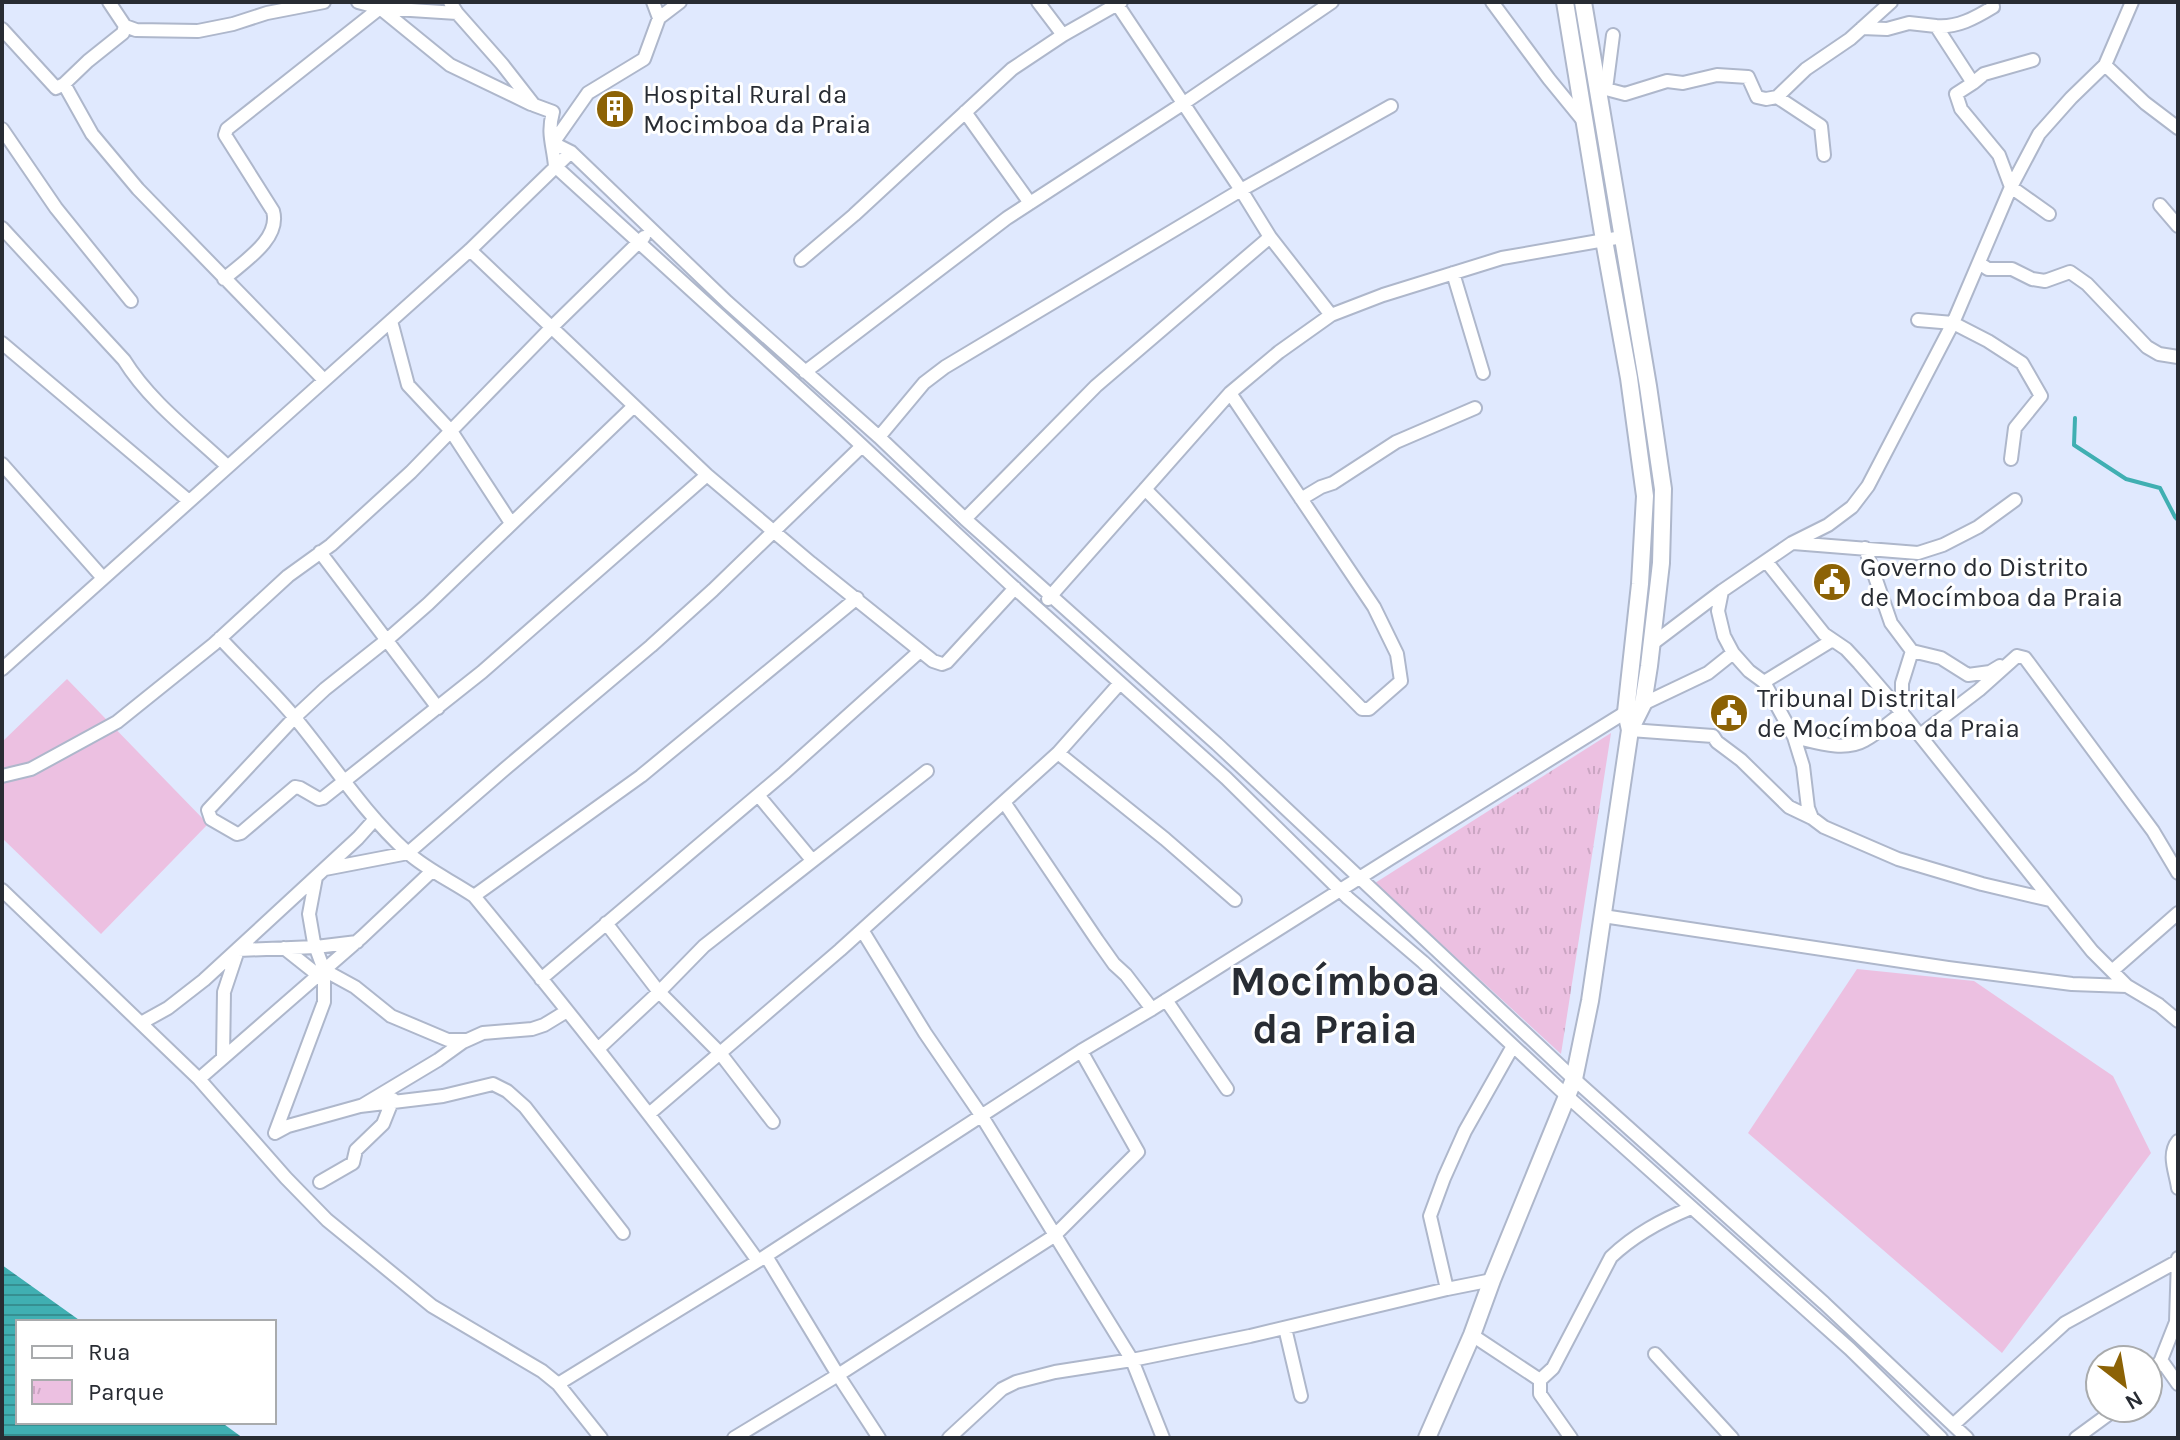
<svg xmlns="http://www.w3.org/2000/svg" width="2180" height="1440" viewBox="0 0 2180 1440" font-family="Karla,sans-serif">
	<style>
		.grass { fill: #ecc0e1 }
		.park { fill: url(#park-tufts) }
		.water { fill: url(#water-rules) }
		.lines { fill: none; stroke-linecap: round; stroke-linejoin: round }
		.stream { stroke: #40afb2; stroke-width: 4 }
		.minor-casing { stroke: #aeb7cb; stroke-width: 16 }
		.tertiary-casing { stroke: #aeb7cb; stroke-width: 20 }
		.minor { stroke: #fff; stroke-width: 12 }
		.tertiary { stroke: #fff; stroke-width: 16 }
		.labels { text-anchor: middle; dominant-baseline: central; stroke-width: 6; stroke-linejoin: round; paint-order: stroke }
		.poi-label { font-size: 26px; fill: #282c33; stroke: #fff; text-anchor: start }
		.town-label { font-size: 42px; font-weight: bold; fill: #282c33; stroke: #fff }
	</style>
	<defs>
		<pattern id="park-tufts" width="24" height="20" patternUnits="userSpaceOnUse" patternTransform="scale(2)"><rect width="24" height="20" fill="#ecc0e1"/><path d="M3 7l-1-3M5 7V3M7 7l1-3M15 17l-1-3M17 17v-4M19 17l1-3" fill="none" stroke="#caa5c2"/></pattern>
		<pattern id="water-rules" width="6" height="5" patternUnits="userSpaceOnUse" patternTransform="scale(2)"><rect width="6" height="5" fill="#40afb2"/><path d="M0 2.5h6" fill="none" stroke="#368f91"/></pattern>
	</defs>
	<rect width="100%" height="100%" fill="#e0e9fe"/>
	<path class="grass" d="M67 679 208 824 101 934 2 838V742Z
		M1857 969 1974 981 2113 1076 2151 1153 2002 1353 1748 1133Z"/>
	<path class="park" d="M1611 733 1561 1054 1375 883Z"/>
	<path class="water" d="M2 1265 82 1322H18V1422H221L243 1438H2Z"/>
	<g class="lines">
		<path class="stream" d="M2075 418 2074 445 2126 479 2160 488 2175 517 2178 520"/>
		<g class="minor-casing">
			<path id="minor" d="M358 2 380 8 457 13
				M450 2 457 13 502 64 534 105 553 112C547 134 553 144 555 166L843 428 1009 583 1226 778 1348 898 1423 962 1567 1096 1850 1349 1941 1438
				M653 2 659 18
				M1038 2 1063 35
				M1492 2 1549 79 1585 123
				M2132 2 2105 65 2145 103 2178 128
				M1117 4 1241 190 1270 237 1331 315
				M125 26 136 30 198 31 233 24 267 13 324 2
				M1936 26C1957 28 1975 18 1993 7L1992 2
				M1862 28 1887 29 1909 23 1936 26 1973 83 1956 94 1961 109 1999 155 2011 187 2049 214
				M2 29 56 88 64 84 92 134 138 189 324 380
				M1613 35 1606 89 1625 94 1667 81 1683 83 1717 75 1748 77 1757 97 1766 99 1777 97 1821 126 1824 155
				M1973 83 1984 74 2033 60
				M64 84 88 61 123 33 125 26 109 2
				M1777 97 1806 69 1850 39 1891 2
				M965 112 1030 203
				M2 129 56 208 131 301
				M553 143 571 152 727 302 879 437 965 519 1217 744 1574 1079 1824 1303 1967 1438
				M553 143 588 93 644 59 659 18 680 2
				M2160 205 2178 226
				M2 228 124 360C150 402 192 433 227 466
				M470 250 707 475 811 563 933 661 942 664 947 662 1015 588
				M801 260 854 215 1012 69 1063 35 1121 2
				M1979 263 1988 269H2012L2032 279 2045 281 2070 272 2087 284 2147 347 2159 354 2178 357
				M1453 273 1483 373
				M224 279C243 262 281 239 273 211L225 135 227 129 380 8 450 65 531 104
				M1918 320 1953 323 1988 341 2022 363 2041 396 2015 428 2011 459
				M391 321 408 385 451 431 511 523
				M2 343 189 501
				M805 372 1007 218 1184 103 1332 2
				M634 406 428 604 388 639 325 689 295 717 208 810 211 819 237 834 241 833 295 787 300 788 319 799 323 798 482 672 707 475
				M879 437 924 383 945 367 1241 190 1391 106
				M2 464 103 578
				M1145 489 1362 709H1369L1401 681 1397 654 1374 607 1230 393
				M1301 499 1321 487 1333 483 1396 442 1475 408
				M965 519 1096 386 1270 237
				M1793 543 1918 553 1943 545 1978 527 2015 500
				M320 552 438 708
				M1766 561 1824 634 1846 649 1859 663 1902 713 2092 951 2127 986 2159 1005 2178 1021
				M1722 591 1718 611 1724 636 1733 653 1749 671 1764 682 1794 737 1803 766 1808 808 1812 818 1824 827 1898 859 1982 884 2050 900
				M1048 599 1230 393 1279 352 1331 315 1383 295 1502 258 1622 237
				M220 638C245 665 273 691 296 719 333 764 364 813 407 852 427 870 452 881 474 896 572 1015 669 1136 758 1261
				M1652 644 1722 591 1792 543 1828 525 1852 507 1868 486 1953 323 2011 187 2039 134 2071 98 2105 65
				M1912 651 1941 658 1968 675 1990 672 2000 666
				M2017 656 2025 658 2153 831 2178 873
				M2 669 470 250 571 152
				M1764 682 1831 641
				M1630 730 1713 736 1717 742 1741 760 1789 807 1812 818
				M1920 735 1979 690 2017 656
				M1794 737C1816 742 1844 752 1865 740 1878 733 1890 722 1902 713V683L1912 651 1891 623 1865 548
				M1058 753 1165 839 1235 900
				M2 776 31 769 117 722 214 644 288 576 331 545 411 472 552 327 644 237
				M758 795 812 860
				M1004 802 1097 940 1114 964 1126 975 1152 1009
				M325 869 408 853 506 768 651 646 713 590 862 446
				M2 890 199 1079 286 1178 327 1220 432 1306 542 1371 558 1384 601 1438
				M474 896 641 776 857 598
				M1603 916 1948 968 2072 984 2127 986
				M606 923 659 992 720 1053 773 1122
				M862 930 925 1033 981 1115 1132 1360 1163 1438
				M284 948 318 975
				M324 970 355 987 391 1016 448 1040H466
				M2112 971 2178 913
				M541 979 784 773 920 651
				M1166 1000 1227 1089
				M141 1023 168 1008 204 980 358 838 375 819
				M598 1049 659 992 704 946 927 771
				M223 1058 224 992 238 950 316 947 357 942
				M199 1079 362 937 432 871
				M363 1105 438 1060 463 1042 483 1033 532 1029 544 1025 567 1011
				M649 1114 840 950 1058 753 1120 683
				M275 1133 288 1126 360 1106 443 1096 493 1084 507 1091 525 1107 623 1233
				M275 1133 324 1002V970L314 943 309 914 316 877
				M2178 1141C2167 1155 2176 1172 2178 1188
				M320 1182 353 1163 356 1150 383 1124 393 1099
				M766 1256 838 1375 879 1438
				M1447 1289 1430 1216 1444 1178 1465 1131 1513 1046
				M1285 1328 1301 1396
				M1472 1335 1540 1380
				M1655 1354 1732 1438
				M2161 1360 2178 1384
				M2148 1380 2161 1360 2176 1322 2178 1258
				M558 1384 758 1261 1081 1051 1152 1009 1391 858 1626 712 1708 673 1733 653
				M1953 1425 2065 1323 2178 1261
				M734 1438 838 1375 1054 1236 1138 1152 1081 1051
				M949 1438 1002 1389 1016 1382 1055 1372 1132 1360 1250 1336 1447 1289 1492 1280
				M1571 1438 1540 1394V1380L1553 1368 1611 1257C1635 1234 1662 1220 1691 1208
				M2076 1438 2117 1408"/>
		</g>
		<g class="tertiary-casing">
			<path id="tertiary" d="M1565 2 1604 240 1629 378 1645 496 1640 584 1626 712 1630 730
				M1427 1438 1472 1335 1492 1280 1574 1079 1590 1001 1630 730 1643 704 1649 666 1661 563 1663 489 1648 386 1583 2"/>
		</g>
		<use href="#minor" class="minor"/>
		<use href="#tertiary" class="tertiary"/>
	</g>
	<defs>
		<g id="building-disc" transform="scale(2)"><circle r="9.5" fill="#8c6205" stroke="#fff"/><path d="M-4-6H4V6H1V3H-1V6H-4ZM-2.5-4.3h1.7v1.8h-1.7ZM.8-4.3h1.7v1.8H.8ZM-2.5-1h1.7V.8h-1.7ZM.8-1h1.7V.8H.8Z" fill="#fff"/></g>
		<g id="civic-disc" transform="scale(2)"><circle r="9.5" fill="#8c6205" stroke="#fff"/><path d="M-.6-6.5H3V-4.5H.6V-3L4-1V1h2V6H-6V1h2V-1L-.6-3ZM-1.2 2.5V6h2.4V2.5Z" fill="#fff"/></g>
	</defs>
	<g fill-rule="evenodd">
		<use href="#building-disc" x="615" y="109"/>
		<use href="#civic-disc" x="1832" y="582"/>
		<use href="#civic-disc" x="1729" y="713"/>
	</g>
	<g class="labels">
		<g class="poi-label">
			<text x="643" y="94">Hospital Rural da<tspan x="643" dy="30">Mocimboa da Praia</tspan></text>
			<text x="1860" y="567">Governo do Distrito<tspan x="1860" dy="30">de Mocímboa da Praia</tspan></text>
			<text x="1757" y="698">Tribunal Distrital<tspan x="1757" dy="30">de Mocímboa da Praia</tspan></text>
		</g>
		<g class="town-label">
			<text x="1335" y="981">Mocímboa<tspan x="1335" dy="48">da Praia</tspan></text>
		</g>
	</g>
	<rect width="2180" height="1440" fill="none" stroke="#282c33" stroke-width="8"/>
	<rect x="16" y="1320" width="260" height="104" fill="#ffffff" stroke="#a9abad" stroke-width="2"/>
	<rect x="32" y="1346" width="40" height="12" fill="#ffffff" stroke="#a9abad" stroke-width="2"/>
	<text x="88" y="1360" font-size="24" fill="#282c33">Rua</text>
	<rect x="32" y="1380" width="40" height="24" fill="url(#park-tufts)" stroke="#a9abad" stroke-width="2"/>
	<text x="88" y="1400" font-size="24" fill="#282c33">Parque</text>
	<g transform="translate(2124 1384) rotate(149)"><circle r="38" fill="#ffffff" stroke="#a9abad" stroke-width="2"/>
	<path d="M0-6L14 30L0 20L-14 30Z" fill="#8c6205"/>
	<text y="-12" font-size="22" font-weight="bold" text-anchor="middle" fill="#282c33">N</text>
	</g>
</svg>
